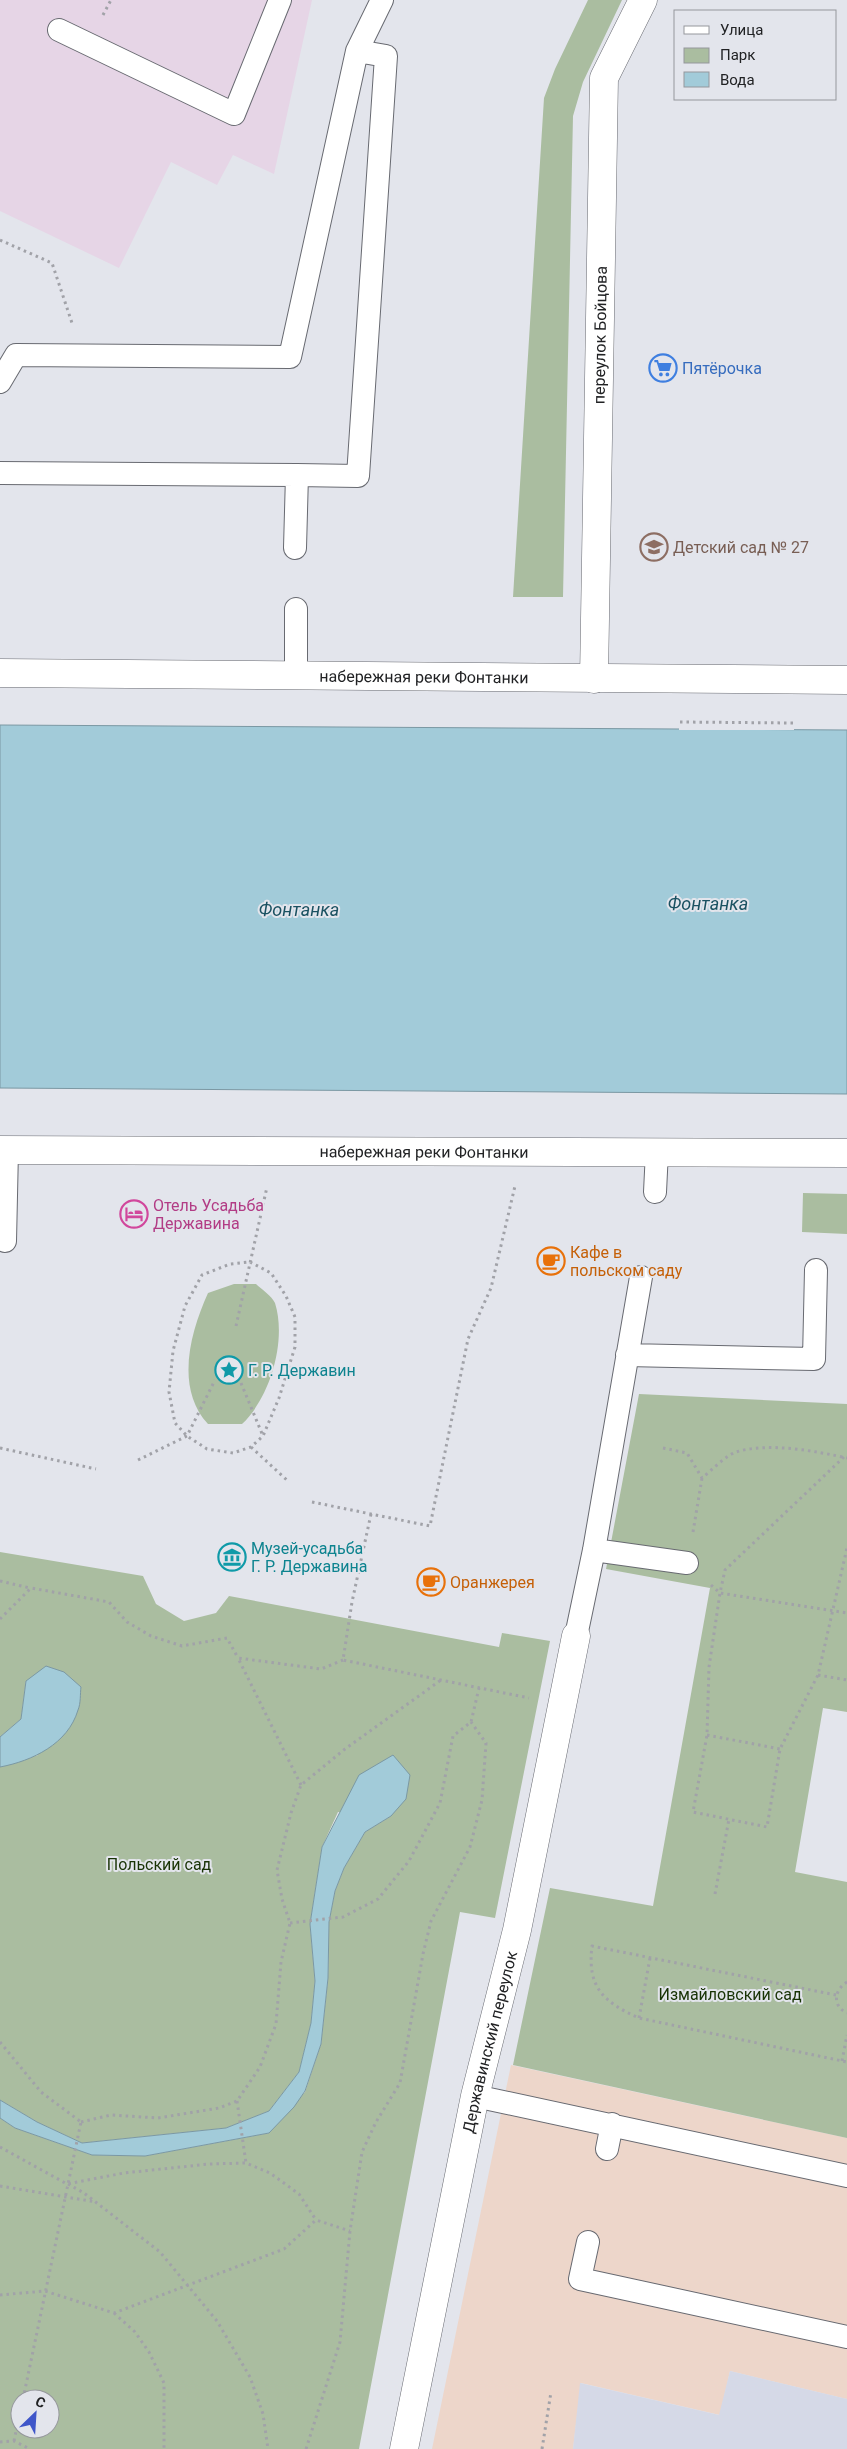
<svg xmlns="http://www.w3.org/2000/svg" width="847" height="2449" viewBox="0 0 847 2449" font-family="Roboto,sans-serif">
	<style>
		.commercial { fill: #edd6ca }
		.built { fill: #d5d9e7 }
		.education { fill: #e6d5e6 }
		.green { fill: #aabda0; fill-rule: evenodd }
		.water { fill: #a2cbd9; stroke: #7b98a3 }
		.pier { fill: #e3e5ec }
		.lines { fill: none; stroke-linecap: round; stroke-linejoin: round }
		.service-casing { stroke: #686a71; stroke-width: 24 }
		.minor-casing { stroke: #686a71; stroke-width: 29 }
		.tertiary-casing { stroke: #686a71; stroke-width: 29 }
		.secondary-casing { stroke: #686a71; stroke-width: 29 }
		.path { stroke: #a1a2a8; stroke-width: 3; stroke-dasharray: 2.5 4; stroke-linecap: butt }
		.service { stroke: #fff; stroke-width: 22 }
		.minor { stroke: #fff; stroke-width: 28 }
		.tertiary { stroke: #fff; stroke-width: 28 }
		.secondary { stroke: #fff; stroke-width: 28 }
		.labels { text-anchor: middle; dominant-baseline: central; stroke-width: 4; stroke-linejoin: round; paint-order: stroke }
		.street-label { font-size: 16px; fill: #212224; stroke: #e3e5ec }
		.shop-label { font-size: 16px; fill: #366cbe; stroke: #e3e5ec; text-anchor: start }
		.education-label { font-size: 16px; fill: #785e54; stroke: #e3e5ec; text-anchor: start }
		.hotel-label { font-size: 16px; fill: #b23c85; stroke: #e3e5ec; text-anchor: start }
		.food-label { font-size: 16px; fill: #c56008; stroke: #e3e5ec; text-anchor: start }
		.culture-label { font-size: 16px; fill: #0d838f; stroke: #e3e5ec; text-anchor: start }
		.park-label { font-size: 16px; fill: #183305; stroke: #e3e5ec }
		.water-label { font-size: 18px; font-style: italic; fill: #1a5161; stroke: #e3e5ec }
	</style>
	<rect width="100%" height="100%" fill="#e3e5ec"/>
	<path class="commercial" d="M511 2065 847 2138V2399L730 2371 720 2415 581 2383 573 2449H432Z"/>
	<path class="built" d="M730 2371 847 2399V2449H573L580 2383 719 2415Z"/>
	<path class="education" d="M0 0H312L274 174 233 155 217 185 171 162 119 268 0 211Z"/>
	<path class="green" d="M588 0H622L583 82 573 116 563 597H513L544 98 555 69Z
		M803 1193 847 1194V1234L802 1232Z
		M234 1284H256C261 1289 272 1296 275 1303 287 1341 270 1398 242 1424H208C175 1388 190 1333 208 1293Z
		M639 1394 847 1404V1712L823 1708 795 1872 847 1882V2138L513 2065 550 1888 653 1906 710 1588 606 1569Z
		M0 1552 143 1576 156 1604 184 1621 216 1613 229 1596 499 1647 502 1633 550 1641 495 1918 460 1912 359 2449H0V2118L15 2128 92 2155 145 2156 269 2133 305 2092 321 2044 328 1978 329 1922 335 1891 344 1868 365 1832 391 1816 338 1812 322 1847 310 1924 315 1981 311 2023 299 2072 269 2111 226 2128 82 2143 37 2122 0 2100V1767L38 1755 26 1681 21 1719 0 1737ZM20 2399H50V2429H20Z"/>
	<path class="water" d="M0 725 847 730V1094L0 1088Z
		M46 1666 64 1672 81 1687C80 1694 81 1703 78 1710 68 1744 32 1761 0 1767V1737L21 1719 26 1681Z
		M393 1755 410 1775 406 1799 391 1816 365 1832 344 1868 335 1891 329 1922 328 1978 321 2044 305 2091 294 2107 269 2133 145 2156 92 2155 15 2128 0 2118V2100L37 2122 82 2143 226 2128 269 2111 299 2072 311 2023 315 1981 310 1924 322 1847 359 1775Z"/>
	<path class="pier" d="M679 727H794V730H679Z"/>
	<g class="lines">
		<g class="service-casing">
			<path id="service" d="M59 30 234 114 280 0
				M0 382 16 355 290 357 357 51 382 0
				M0 473 297 475 295 548
				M297 475 358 476 386 56 357 51
				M296 609V676
				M655 1192 657 1151
				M5 1241 7 1150
				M627 1355 814 1359 816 1270
				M594 1550 687 1563
				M576 1636 594 1550 641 1277
				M475 2096 847 2176
				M607 2149 612 2124
				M588 2242 580 2279 847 2337"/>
		</g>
		<g class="minor-casing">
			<g id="minor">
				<path id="s1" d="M594 679 604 78 643 0"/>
				<path id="s2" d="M404 2449 475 2096 517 1930 576 1636"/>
			</g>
		</g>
		<g class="tertiary-casing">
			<g id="tertiary">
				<path id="s3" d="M0 673 847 680"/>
			</g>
		</g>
		<g class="secondary-casing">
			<g id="secondary">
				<path id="s4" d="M0 1150 847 1153"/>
			</g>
		</g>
		<path class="path" d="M103 15 111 0
			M0 240 52 263 72 323
			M680 722 793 723
			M250 1262 271 1273 286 1296 295 1317V1347L279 1398 263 1436 251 1447 233 1453 207 1449 187 1436 175 1423 169 1392 173 1351 185 1306 202 1275 230 1264Z
			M236 1326 267 1187
			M241 1383 263 1436
			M251 1447 289 1482
			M0 1448 96 1469
			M663 1448 687 1453 702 1478C712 1470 725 1456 736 1452 768 1442 815 1451 847 1458
			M844 1457 725 1570 720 1593 847 1613
			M138 1460 187 1436 215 1380
			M312 1502 430 1526 468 1339 491 1288 515 1186
			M371 1514 352 1602 343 1660 529 1698
			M693 1532 702 1478
			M0 1581 30 1588
			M711 1585 720 1593 709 1667 707 1735 693 1812 767 1827 780 1749 818 1675 847 1548
			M0 1619 31 1588 109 1602 127 1622 151 1636 182 1646 227 1638 238 1658
			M818 1675 847 1680
			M707 1735 780 1749
			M301 1785 238 1658 321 1669 343 1660
			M715 1894 729 1819
			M290 1923 343 1917 378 1899 409 1861 440 1803 453 1736 471 1722 479 1688
			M847 1982C834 1990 832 2006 847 2013
			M836 1995 592 1946C587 1987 603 2002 639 2018L847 2062
			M639 2018 650 1958
			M0 2042 41 2092 81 2122
			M842 2061 847 2035
			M237 2101 246 2163
			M81 2122 111 2115 158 2118 219 2108 237 2101 260 2067 276 2024 281 1962 290 1923 282 1899 277 1870 291 1813 301 1785 345 1749 441 1680
			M0 2147 67 2184 124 2173 209 2164 246 2163 270 2173 299 2194 316 2220
			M68 2184 84 2193 160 2252 217 2321 250 2377 263 2414 268 2449
			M0 2186 96 2202
			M0 2295 45 2291 114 2313 284 2249 316 2220 350 2231
			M114 2313 135 2332 149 2352 164 2383V2449
			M23 2399 81 2122
			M14 2441 20 2412
			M0 2442 14 2441 30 2449
			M306 2449 340 2342 350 2231 362 2152 376 2122 400 2083 423 1954 431 1921 470 1847 482 1800 486 1743 471 1722
			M542 2449 551 2392"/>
		<use href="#service" class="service"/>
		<use href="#minor" class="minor"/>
		<use href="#tertiary" class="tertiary"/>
		<use href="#secondary" class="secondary"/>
	</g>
	<defs>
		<g id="supermarket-ring" transform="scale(1.4375)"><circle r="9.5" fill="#e3e5ec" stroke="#3f7fe0" stroke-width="1.5"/><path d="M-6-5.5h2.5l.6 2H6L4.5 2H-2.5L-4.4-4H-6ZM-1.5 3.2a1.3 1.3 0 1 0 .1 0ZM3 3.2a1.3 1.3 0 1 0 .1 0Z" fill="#3f7fe0"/></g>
		<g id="school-ring" transform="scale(1.4375)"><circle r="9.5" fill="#e3e5ec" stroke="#8d6e63" stroke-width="1.5"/><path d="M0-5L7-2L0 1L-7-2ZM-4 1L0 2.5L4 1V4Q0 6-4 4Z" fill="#8d6e63"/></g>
		<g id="hotel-ring" transform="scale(1.4375)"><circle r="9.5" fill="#e3e5ec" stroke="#d1479c" stroke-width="1.5"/><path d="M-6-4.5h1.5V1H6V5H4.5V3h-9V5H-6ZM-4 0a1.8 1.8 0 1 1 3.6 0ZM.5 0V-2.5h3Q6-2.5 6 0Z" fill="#d1479c"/></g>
		<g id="cafe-ring" transform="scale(1.4375)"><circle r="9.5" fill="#e3e5ec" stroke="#e8710a" stroke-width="1.5"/><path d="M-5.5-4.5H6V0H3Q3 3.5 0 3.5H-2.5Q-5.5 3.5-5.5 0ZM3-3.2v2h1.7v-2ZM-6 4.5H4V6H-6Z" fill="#e8710a"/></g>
		<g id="sight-ring" transform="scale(1.4375)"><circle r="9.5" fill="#e3e5ec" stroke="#0f9aa8" stroke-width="1.5"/><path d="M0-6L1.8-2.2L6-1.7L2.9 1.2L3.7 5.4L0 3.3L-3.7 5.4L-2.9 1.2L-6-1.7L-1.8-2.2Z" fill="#0f9aa8"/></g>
		<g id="museum-ring" transform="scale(1.4375)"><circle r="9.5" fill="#e3e5ec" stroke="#0f9aa8" stroke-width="1.5"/><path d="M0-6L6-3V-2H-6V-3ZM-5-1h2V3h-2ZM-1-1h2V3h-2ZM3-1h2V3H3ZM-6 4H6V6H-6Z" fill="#0f9aa8"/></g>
	</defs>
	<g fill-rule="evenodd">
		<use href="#supermarket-ring" x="663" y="368"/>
		<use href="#school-ring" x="654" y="547"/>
		<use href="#hotel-ring" x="134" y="1214"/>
		<use href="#cafe-ring" x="551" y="1261"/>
		<use href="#sight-ring" x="229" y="1370"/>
		<use href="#museum-ring" x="232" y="1557"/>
		<use href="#cafe-ring" x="431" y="1582"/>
	</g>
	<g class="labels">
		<g class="street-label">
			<text stroke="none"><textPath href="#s1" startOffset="344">переулок Бойцова</textPath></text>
			<text stroke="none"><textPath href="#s3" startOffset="424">набережная реки Фонтанки</textPath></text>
			<text stroke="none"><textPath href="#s4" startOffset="424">набережная реки Фонтанки</textPath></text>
			<text stroke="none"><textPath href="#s2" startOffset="416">Державинский переулок</textPath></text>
		</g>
		<g class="shop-label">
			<text x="682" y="368">Пятёрочка</text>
		</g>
		<g class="education-label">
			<text x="673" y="547">Детский сад № 27</text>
		</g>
		<g class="hotel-label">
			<text x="153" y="1205">Отель Усадьба<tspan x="153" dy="18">Державина</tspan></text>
		</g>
		<g class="food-label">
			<text x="570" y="1252">Кафе в<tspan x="570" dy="18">польском саду</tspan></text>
			<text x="450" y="1582">Оранжерея</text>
		</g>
		<g class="culture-label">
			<text x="248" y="1370">Г. Р. Державин</text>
			<text x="251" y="1548">Музей-усадьба<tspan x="251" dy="18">Г. Р. Державина</tspan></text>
		</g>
		<g class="park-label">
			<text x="159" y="1864">Польский сад</text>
			<text x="730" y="1994">Измайловский сад</text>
		</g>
		<g class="water-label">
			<text x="708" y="903">Фонтанка</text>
			<text x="299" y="909">Фонтанка</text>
		</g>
	</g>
	<rect x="674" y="10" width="162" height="90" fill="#e3e5ec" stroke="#95979c"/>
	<rect x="684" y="26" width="25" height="8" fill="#ffffff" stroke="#95979c"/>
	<text x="720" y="35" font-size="15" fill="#212224">Улица</text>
	<rect x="684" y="48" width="25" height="15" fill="#aabda0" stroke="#95979c"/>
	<text x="720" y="60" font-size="15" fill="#212224">Парк</text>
	<rect x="684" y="72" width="25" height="15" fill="#a2cbd9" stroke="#95979c"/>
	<text x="720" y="85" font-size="15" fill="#212224">Вода</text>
	<g transform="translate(35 2414) rotate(25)"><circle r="24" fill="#e3e5ec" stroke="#95979c"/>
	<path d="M0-4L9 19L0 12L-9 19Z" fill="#3f56c9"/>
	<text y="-8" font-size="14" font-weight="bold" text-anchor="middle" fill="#212224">С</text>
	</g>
</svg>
